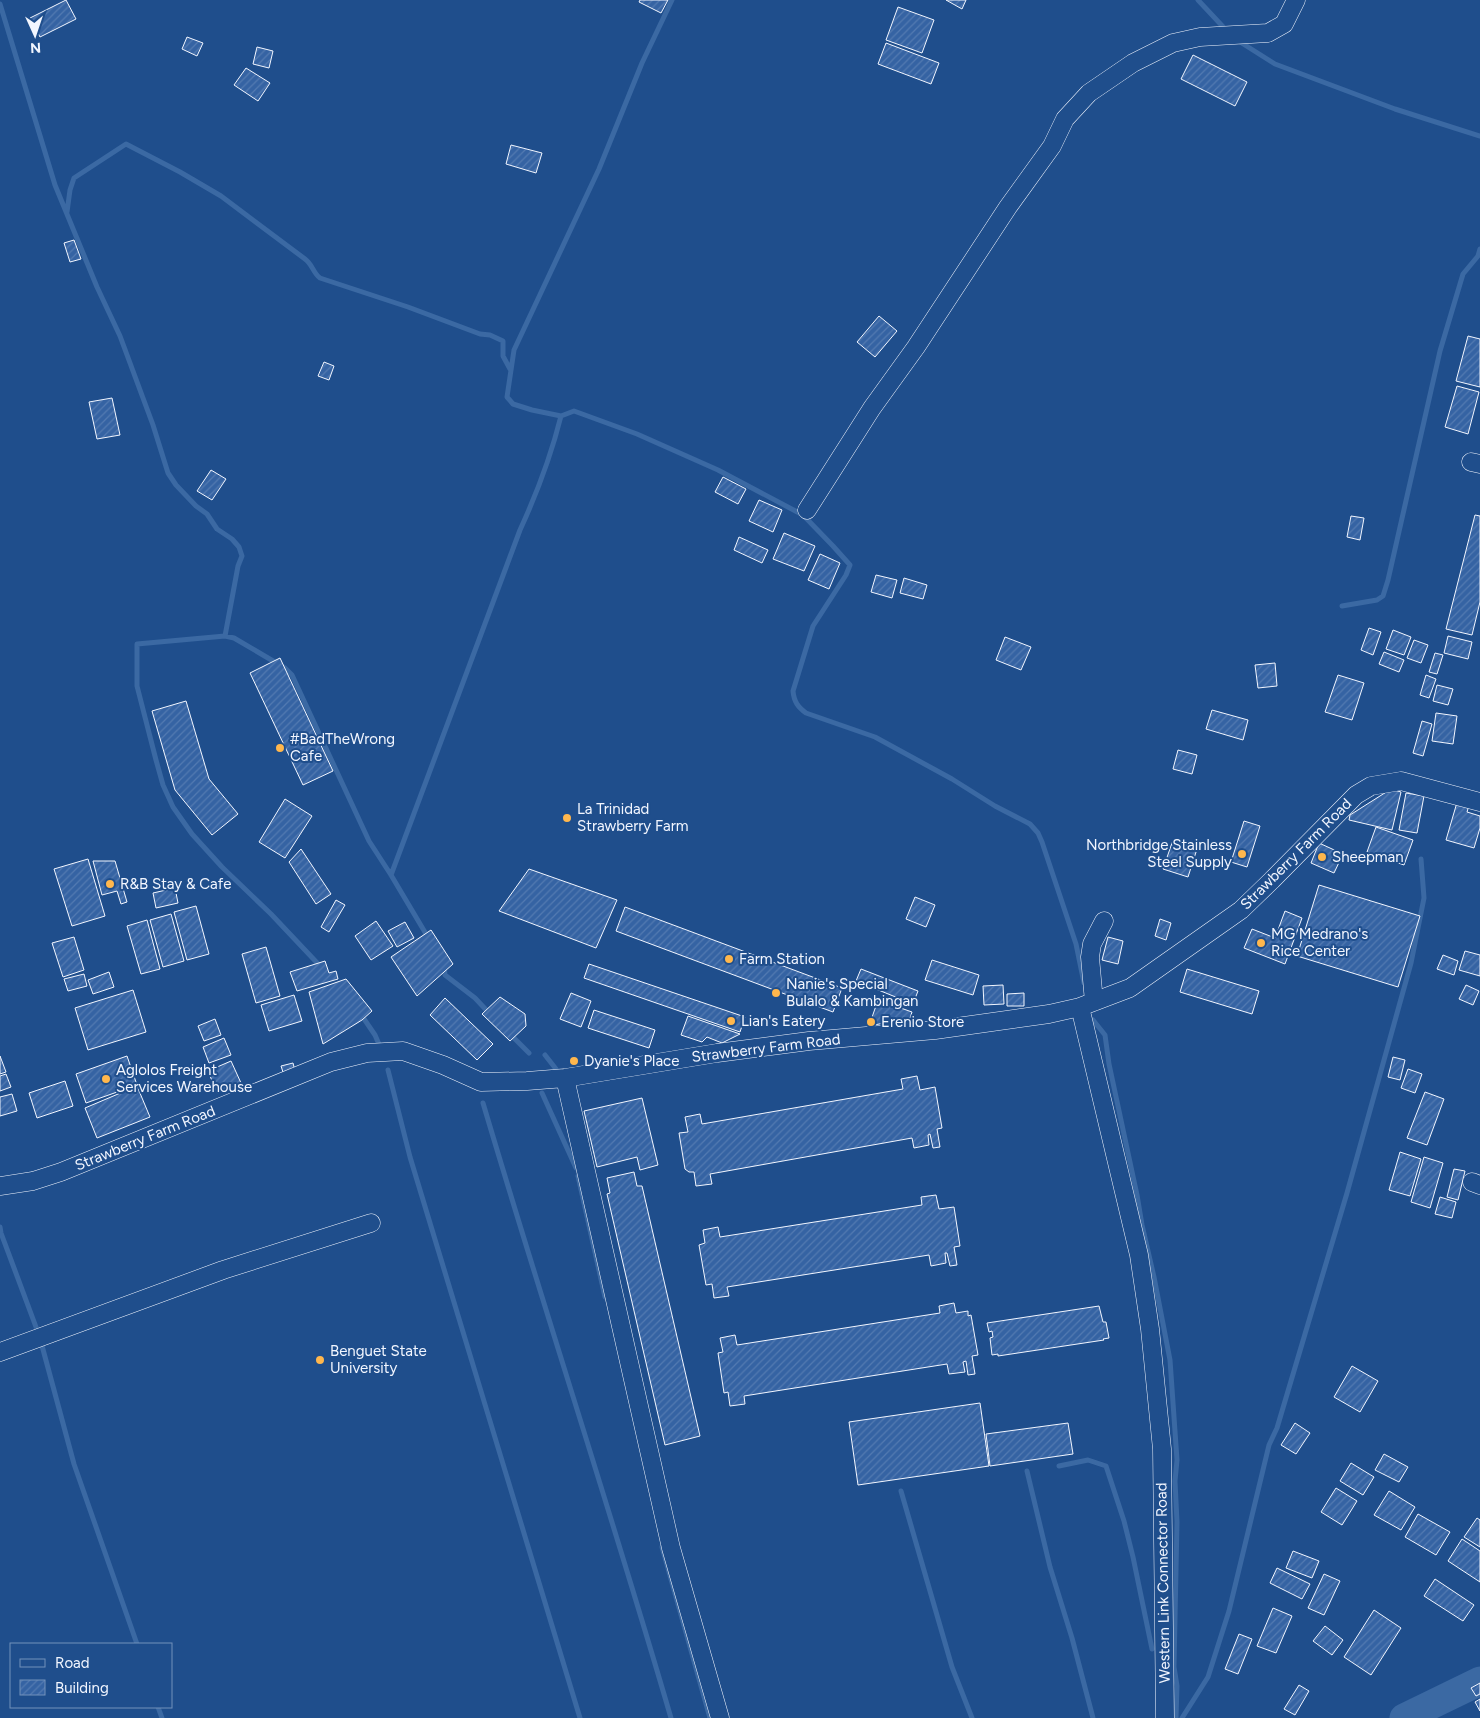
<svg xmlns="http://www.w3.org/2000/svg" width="1480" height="1718" viewBox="0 0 1480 1718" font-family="Figtree,sans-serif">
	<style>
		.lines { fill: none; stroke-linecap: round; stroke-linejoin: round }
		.stream { stroke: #3b69a3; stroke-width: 5 }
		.river { stroke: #3b69a3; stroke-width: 29 }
		.building { fill: url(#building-hatch); stroke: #f2f6ff }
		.minor-casing { stroke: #f2f6ff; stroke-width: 19 }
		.minor { stroke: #1f4e8c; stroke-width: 18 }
		.poi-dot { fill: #ffb74d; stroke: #1f4e8c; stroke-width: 2 }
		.labels { text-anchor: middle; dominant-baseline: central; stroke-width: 4; stroke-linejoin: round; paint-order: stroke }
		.poi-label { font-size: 15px; fill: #f2f6ff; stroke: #1f4e8c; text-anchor: start }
		.street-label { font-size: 15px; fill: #f2f6ff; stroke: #1f4e8c }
	</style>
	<defs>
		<pattern id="building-hatch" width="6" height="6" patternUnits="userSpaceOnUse" patternTransform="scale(1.25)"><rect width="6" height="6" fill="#3563a3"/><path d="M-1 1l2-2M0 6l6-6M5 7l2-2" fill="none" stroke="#537ab1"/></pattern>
	</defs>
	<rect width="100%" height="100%" fill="#1f4e8c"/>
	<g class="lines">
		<path class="stream" d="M672 0 642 63 599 169 514 350 507 397 513 404 532 410 561 416 574 411 637 434 718 470 803 515 833 546 850 565 846 575 813 626 793 691C794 702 798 707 806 713L875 737 952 779 995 806 1030 824 1038 833 1042 842 1076 944 1084 983
			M1198 0 1227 31
			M0 4 55 185 97 287 120 336 153 425 168 473 176 485 196 506 207 514 217 529 232 539 239 547 242 556 238 566 225 636
			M1237 40 1275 64 1395 109 1480 136
			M67 212 70 190 74 178 126 144 180 172 221 196 305 259C313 265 313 273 320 278L408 307 480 334 490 335 503 341V356L510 369
			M1342 606 1377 600 1383 596 1388 580 1440 351 1463 274 1478 256 1480 249
			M391 875 520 530C537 493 551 456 561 416
			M444 965 445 975 475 998 490 1014
			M321 967 271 914 222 867 192 834 173 807 163 785 156 760 137 686V644L225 636 234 638 285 668 292 675 369 841 391 875 429 939
			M360 1013 375 1035 381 1049
			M1093 1020 1105 1035 1109 1064 1137 1195 1142 1225 1154 1277 1170 1360 1177 1460 1175 1481 1177 1522 1174 1667 1177 1686 1176 1718
			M510 1034 529 1053
			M545 1055 556 1069
			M388 1070 410 1157 580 1718
			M542 1093 576 1168
			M483 1103C544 1309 611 1512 671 1718
			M578 1176 605 1297
			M0 1227 1 1233 36 1327
			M41 1342 74 1464 137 1644
			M1059 1466 1088 1460 1106 1466 1124 1521 1133 1557 1152 1649
			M1027 1471 1050 1567 1072 1638 1093 1718
			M901 1491 952 1667 972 1718
			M662 1547 710 1718
			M158 1707 162 1718
			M1182 1718 1208 1677 1229 1611 1269 1445 1277 1428 1347 1193 1411 963 1424 898 1421 859"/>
		<path class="river" d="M1404 1718 1480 1681"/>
	</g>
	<path class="building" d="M66 0 76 19 40 37 30 18Z
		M640 0H668L661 13 639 2Z
		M946 0H966L962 9Z
		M898 7 934 20 922 53 886 40Z
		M187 37 203 43 197 56 182 49Z
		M886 43 939 63 931 84 878 64Z
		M257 47 273 51 269 68 253 64Z
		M1193 55 1247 82 1235 106 1181 79Z
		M246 68 270 83 258 101 234 85Z
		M511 145 542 153 536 173 506 164Z
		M74 240 81 259 70 262 64 243Z
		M879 316 897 331 875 357 857 342Z
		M1468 336 1480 339V387L1456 381Z
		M324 362 334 366 329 380 318 376Z
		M1457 386 1479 392 1468 434 1445 427Z
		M112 398 120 435 97 439 89 402Z
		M211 470 226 479 212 500 197 491Z
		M723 477 746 489 738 504 715 492Z
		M759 500 782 510 773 532 749 521Z
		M1475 515 1480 516V602L1472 635 1446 629Z
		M1351 516 1364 518 1360 540 1347 537Z
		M784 533 815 546 804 571 773 559Z
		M739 537 768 550 762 563 734 550Z
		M820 554 840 563 829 589 808 580Z
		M876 575 897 580 892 598 871 592Z
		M904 578 927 585 923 599 900 593Z
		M1369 628 1381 632 1373 655 1361 650Z
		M1393 630 1411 637 1404 655 1386 649Z
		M1448 636 1472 642 1468 659 1444 653Z
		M1005 637 1031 647 1021 670 996 660Z
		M1414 640 1428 645 1421 663 1407 658Z
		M1384 652 1404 660 1399 672 1379 664Z
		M1435 653 1443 655 1437 674 1429 672Z
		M280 658 333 771 303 785 250 673Z
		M1275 663 1277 686 1258 688 1255 665Z
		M1338 675 1364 683 1352 720 1325 712Z
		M1426 675 1436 679 1429 698 1420 695Z
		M1437 685 1453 689 1448 705 1433 701Z
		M186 701 209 779 238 814 212 835 175 790 152 711Z
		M1212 710 1248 720 1243 740 1206 729Z
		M1436 713 1457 716 1453 744 1432 741Z
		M1422 721 1432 724 1423 756 1413 753Z
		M1178 750 1197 755 1192 774 1173 769Z
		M1391 789 1401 792 1392 830 1349 820 1350 815Z
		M1406 793 1424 796 1417 833 1399 830Z
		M285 799 312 816 285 858 259 842Z
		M1458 799 1470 802 1467 812 1480 816V828L1474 848 1446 840Z
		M1244 821 1260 826 1247 867 1231 862Z
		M1376 827 1413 840 1404 865 1367 852Z
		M1173 840 1197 849 1188 877 1163 869Z
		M1319 843 1343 854 1334 873 1311 863Z
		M301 849 331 894 316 904 289 862Z
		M88 859 105 916 72 926 54 869Z
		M93 861H115L127 902 121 904 117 891 102 895Z
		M529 869 617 900 596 948 499 911Z
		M1319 885 1420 916 1398 987 1297 956Z
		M175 888 178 903 156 908 153 893Z
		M915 897 935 905 926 927 906 919Z
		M336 900 345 905 329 932 321 927Z
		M196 906 209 954 187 960 174 912Z
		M625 907 842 988 833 1012 616 931Z
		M1285 911 1302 918 1285 964 1244 948 1252 929 1275 938Z
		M171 914 184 961 163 967 150 920Z
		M1160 919 1171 923 1166 940 1155 936Z
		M147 920 160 969 141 974 127 926Z
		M376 921 393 946 371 960 355 936Z
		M405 922 414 938 397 947 388 931Z
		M431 930 453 964 417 996 391 957Z
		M74 937 84 970 63 977 52 943Z
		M1108 937 1123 941 1118 964 1102 960Z
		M266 947 280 996 256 1003 242 954Z
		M1465 951 1480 955V976L1459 970Z
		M1443 955 1458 961 1454 975 1437 969Z
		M932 960 979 975 973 995 925 980Z
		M325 961 329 973 336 971 338 979 297 991 290 972Z
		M589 964 745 1017 740 1032 584 978Z
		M861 969 918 991 913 1004 856 981Z
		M1187 969 1259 991 1252 1014 1180 992Z
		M109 972 114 987 93 994 88 980Z
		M84 974 87 986 68 991 64 979Z
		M346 979 372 1011 362 1020 323 1044 309 992Z
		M1003 985 1004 1004 984 1005 983 986Z
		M1466 985 1479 991 1473 1005 1459 999Z
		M133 990 146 1032 88 1050 75 1008Z
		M571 993 591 1001 581 1027 560 1019Z
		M1024 993V1006H1007V994Z
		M294 995 302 1021 269 1031 261 1005Z
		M500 997 525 1014 526 1026 510 1041 482 1014Z
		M445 998 493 1044 477 1060 430 1015Z
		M878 1000 912 1012 910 1018 869 1026Z
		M594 1010 655 1030 649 1048 588 1028Z
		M688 1016 740 1034 722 1043 707 1037 702 1042 681 1035Z
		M215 1019 221 1035 204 1041 198 1026Z
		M224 1038 231 1055 209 1063 203 1047Z
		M0 1056 6 1072 0 1074Z
		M127 1056 137 1085 86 1103 76 1074Z
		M1393 1057 1405 1060 1400 1080 1388 1077Z
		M231 1061 241 1083 217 1093 208 1071Z
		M293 1063 295 1071 284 1075 281 1066Z
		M1408 1069 1422 1074 1415 1093 1401 1088Z
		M6 1074 11 1087 0 1091V1076Z
		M917 1076 920 1090 935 1087 942 1128 937 1129 940 1147 933 1148 930 1134 928 1135 929 1145 914 1148 912 1138 710 1174 712 1184 696 1186 694 1172H689L685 1169 679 1133 688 1132 685 1117 700 1114 702 1124 903 1089 901 1079Z
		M65 1081 73 1106 37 1118 29 1093Z
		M137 1086 150 1117 97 1138 85 1108Z
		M1425 1092 1444 1099 1427 1145 1407 1138Z
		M12 1094 17 1111 0 1116V1097Z
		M642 1098 658 1165 640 1170 637 1157 597 1167 584 1111Z
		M1400 1152 1421 1159 1410 1196 1389 1190Z
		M1424 1157 1443 1163 1430 1208 1411 1202Z
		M1454 1169 1465 1171 1458 1200 1447 1197Z
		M634 1172 637 1186H642L700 1436 665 1445 607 1194 610 1193 607 1178Z
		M936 1195 939 1209 954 1207 960 1246 954 1247 957 1265 950 1266 947 1253H945L946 1263 931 1266 929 1255 727 1287 729 1296 714 1298 712 1284 706 1285 699 1245 705 1243 703 1230 718 1227 720 1237 922 1205 921 1197Z
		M1440 1197 1456 1202 1452 1218 1435 1214Z
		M954 1303 956 1313 968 1311V1316L971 1315 978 1355 972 1356 975 1374 968 1375 966 1361 963 1362 965 1372 949 1374 947 1364 744 1396 745 1404 730 1406 728 1392 724 1393 718 1353 723 1352 720 1338 735 1335 737 1345 940 1313 939 1306Z
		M1099 1306 1103 1322H1106L1109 1338 1103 1339 1104 1340 998 1356V1354L992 1355 990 1338 993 1337 992 1331 989 1332 987 1323Z
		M1352 1366 1378 1381 1360 1412 1334 1397Z
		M980 1403 989 1466 858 1485 849 1422Z
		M1068 1423 1073 1454 990 1466 986 1434Z
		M1295 1423 1310 1433 1296 1454 1281 1445Z
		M1384 1454 1408 1467 1399 1482 1375 1470Z
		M1351 1463 1374 1477 1363 1495 1340 1481Z
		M1336 1488 1357 1501 1342 1525 1321 1512Z
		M1389 1491 1415 1507 1401 1530 1374 1515Z
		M1418 1514 1450 1532 1436 1555 1405 1537Z
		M1477 1518 1480 1520V1547L1464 1537Z
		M1462 1539 1480 1551V1582L1448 1561Z
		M1293 1551 1319 1561 1312 1578 1286 1568Z
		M1277 1568 1310 1584 1302 1599 1270 1583Z
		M1324 1574 1340 1581 1324 1615 1308 1608Z
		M1435 1579 1474 1605 1463 1621 1424 1596Z
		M1273 1608 1292 1616 1276 1653 1257 1646Z
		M1374 1610 1401 1628 1371 1675 1344 1657Z
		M1325 1626 1343 1640 1332 1655 1313 1641Z
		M1239 1634 1252 1639 1238 1674 1225 1669Z
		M1480 1683V1694L1476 1696 1471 1688Z
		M1299 1685 1309 1691 1295 1715 1284 1709Z
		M1480 1699V1711L1475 1702Z"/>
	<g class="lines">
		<g class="minor-casing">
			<path id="minor" d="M1471 462 1480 464
				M807 510 872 408 916 347 1008 207 1052 146 1065 119 1089 93 1133 63 1173 43 1200 37 1268 33 1284 24 1296 0
				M1094 1002 1090 957 1092 944 1104 921
				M1080 1007 1139 1255 1150 1329 1162 1449 1165 1718
				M565 1078 671 1548 720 1718
				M1472 1182 1480 1185
				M0 1186 33 1181 61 1172 331 1062 367 1053 403 1051 443 1065 481 1082 527 1081 565 1078 717 1053 809 1041 935 1030 1049 1014 1080 1007 1130 988 1241 910 1272 880 1356 795 1371 786 1401 781 1480 802
				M0 1352 223 1270 371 1223"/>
		</g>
		<use href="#minor" class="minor"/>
	</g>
	<g class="poi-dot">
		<circle cx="280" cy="748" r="5"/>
		<circle cx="567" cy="818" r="5"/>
		<circle cx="1242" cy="854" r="5"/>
		<circle cx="1322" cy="857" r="5"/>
		<circle cx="110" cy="884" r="5"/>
		<circle cx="1261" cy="943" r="5"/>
		<circle cx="729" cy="959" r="5"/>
		<circle cx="776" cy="993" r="5"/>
		<circle cx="731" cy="1021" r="5"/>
		<circle cx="871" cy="1022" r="5"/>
		<circle cx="574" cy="1061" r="5"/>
		<circle cx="106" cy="1079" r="5"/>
		<circle cx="320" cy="1360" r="5"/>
	</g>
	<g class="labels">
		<g class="poi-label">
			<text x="290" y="739">#BadTheWrong<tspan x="290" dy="17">Cafe</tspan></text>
			<text x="577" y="809">La Trinidad<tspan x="577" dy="17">Strawberry Farm</tspan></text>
			<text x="1232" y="845" text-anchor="end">Northbridge Stainless<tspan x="1232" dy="17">Steel Supply</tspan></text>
			<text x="1332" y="857">Sheepman</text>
			<text x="120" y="884">R&amp;B Stay &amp; Cafe</text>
			<text x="1271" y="934">MG Medrano's<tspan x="1271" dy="17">Rice Center</tspan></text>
			<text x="739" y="959">Farm Station</text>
			<text x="786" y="984">Nanie's Special<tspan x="786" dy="17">Bulalo &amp; Kambingan</tspan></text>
			<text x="741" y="1021">Lian's Eatery</text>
			<text x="881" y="1022">Erenio Store</text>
			<text x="584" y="1061">Dyanie's Place</text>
			<text x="116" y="1070">Aglolos Freight<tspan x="116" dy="17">Services Warehouse</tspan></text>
			<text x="330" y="1351">Benguet State<tspan x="330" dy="17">University</tspan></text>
		</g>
		<g class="street-label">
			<text transform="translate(1296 854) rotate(-45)">Strawberry Farm Road</text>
			<text transform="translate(766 1048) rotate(-7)">Strawberry Farm Road</text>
			<text transform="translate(145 1138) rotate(-22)">Strawberry Farm Road</text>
			<text transform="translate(1163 1583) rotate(-91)">Western Link Connector Road</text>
		</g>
	</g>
	<rect x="10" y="1643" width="162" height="65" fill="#1f4e8c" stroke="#7391ba"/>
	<rect x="20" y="1659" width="25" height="8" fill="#1f4e8c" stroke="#7391ba"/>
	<text x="55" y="1668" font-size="15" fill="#f2f6ff">Road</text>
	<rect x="20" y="1680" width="25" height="15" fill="url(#building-hatch)" stroke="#7391ba"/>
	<text x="55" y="1693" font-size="15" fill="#f2f6ff">Building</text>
	<g transform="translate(35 35) rotate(177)" stroke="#1f4e8c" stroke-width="4" paint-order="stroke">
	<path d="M0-4L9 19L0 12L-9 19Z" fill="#f2f6ff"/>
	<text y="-8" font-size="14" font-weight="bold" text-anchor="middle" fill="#f2f6ff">N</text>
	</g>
</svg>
